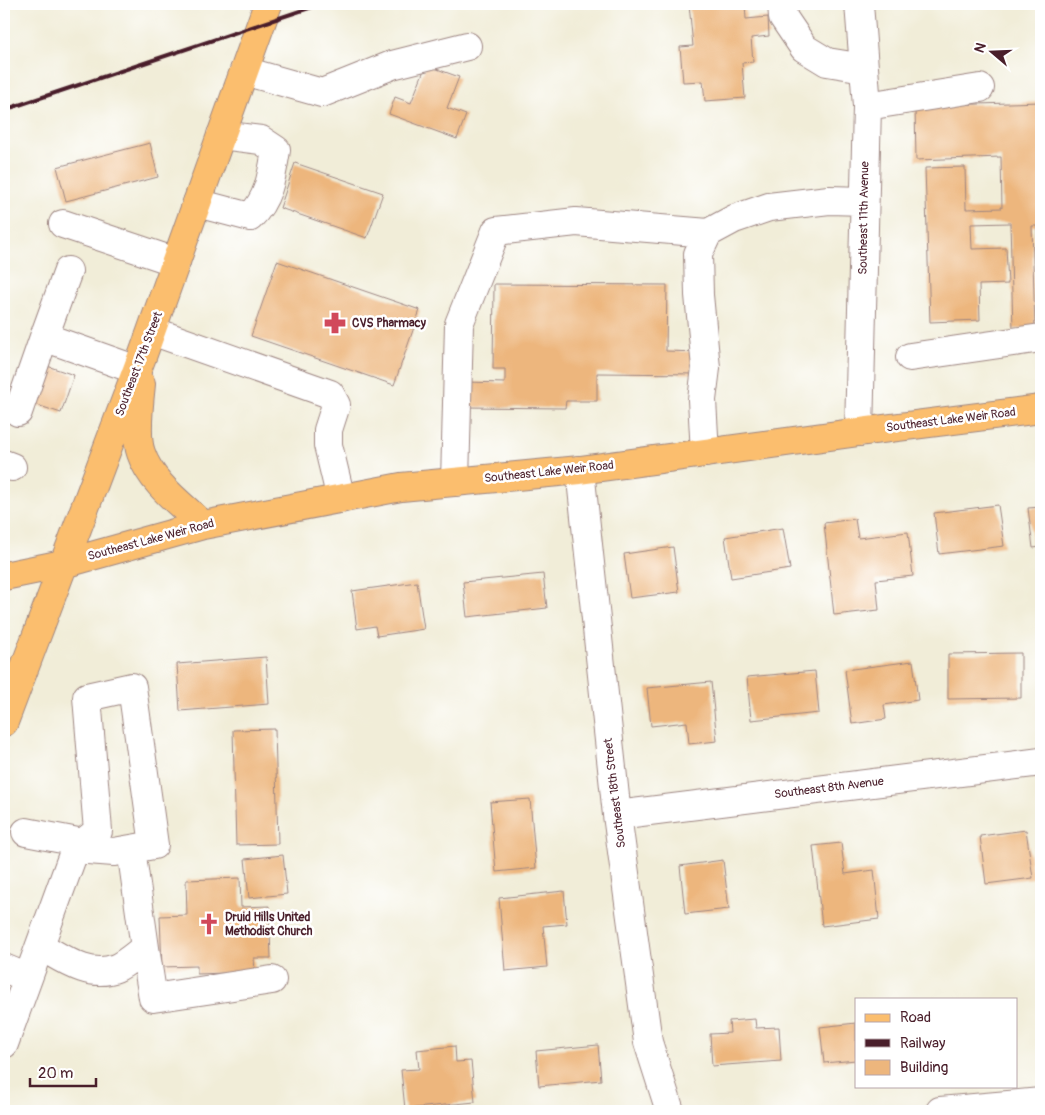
<svg xmlns="http://www.w3.org/2000/svg" width="1045" height="1115" viewBox="0 0 1045 1115" font-family="Pangolin,sans-serif">
	<style>
		.building { fill: #edb67d }
		.lines { fill: none; stroke-linecap: round; stroke-linejoin: round }
		.minor-casing { stroke: #9e8682; stroke-width: 30 }
		.major-casing { stroke: #9e8682; stroke-width: 30 }
		.minor { stroke: #fff; stroke-width: 28 }
		.major { stroke: #fbbe6e; stroke-width: 28 }
		.rail { stroke: #4a1f2b; stroke-width: 4 }
		.labels { text-anchor: middle; dominant-baseline: central; stroke-width: 5; stroke-linejoin: round; paint-order: stroke }
		.street-label { font-size: 12px; fill: #4a1f2b; stroke: #fff }
		.poi-label { font-size: 12px; font-weight: bold; fill: #4a1f2b; stroke: #fff; text-anchor: start }
	</style>
	<rect width="100%" height="100%" fill="#fff"/>
	<filter id="ink" filterUnits="userSpaceOnUse"><feTurbulence type="fractalNoise" baseFrequency=".02" numOctaves="2"/><feDisplacementMap in="SourceGraphic" scale="10" xChannelSelector="R" yChannelSelector="G"/><feConvolveMatrix kernelMatrix="1 2 1 2 8 2 1 2 1" color-interpolation-filters="sRGB"/></filter>
	<filter id="wash" filterUnits="userSpaceOnUse"><feTurbulence type="fractalNoise" baseFrequency=".0096" numOctaves="4" result="noise"/><feDisplacementMap in="SourceGraphic" scale="20" xChannelSelector="R" yChannelSelector="G"/><feGaussianBlur stdDeviation="1.12" result="paint"/><feColorMatrix in="noise" values="0 0 0 0 0 0 0 0 0 0 0 0 0 0 0 0 0 1.4 0 .05"/><feComposite in="paint" operator="in"/></filter>
	<g filter="url(#wash)">
		<rect width="100%" height="100%" fill="#f1edd8"/>
		<g id="blocks">
			<path class="building" d="M689 4H745L746 19 768 17 769 36 751 38 753 62 742 63 745 98 705 101 703 81 683 82 680 47 693 46Z
				M426 65 459 77 447 108 466 115 457 139 389 114 395 97 411 103Z
				M1041 102V249H1037V226H1032L1035 329H1013L1010 223 971 224 972 249 1006 248 1008 284 979 285 980 320 930 322 925 168 965 167 966 209 1002 208 1001 157 916 160 915 106Z
				M150 143 158 177 66 201 57 167Z
				M295 163 383 193 367 238 280 208Z
				M277 261 420 310 394 385 251 336Z
				M494 284 667 285 666 351 699 352V374L597 373V401H566L565 408 464 407 465 382 505 383V369H493Z
				M44 365 74 375 61 413 31 403Z
				M998 505 1004 546 939 554 934 513Z
				M1041 507V547L1033 548 1028 508Z
				M855 519 858 538 908 532 913 576 876 580 879 610 834 615 824 523Z
				M783 528 790 569 731 578 725 537Z
				M673 547 679 592 630 598 624 554Z
				M543 574 547 608 467 617 463 582Z
				M417 582 424 629 377 636 375 626 357 629 352 591Z
				M1021 653V698L948 699V654Z
				M266 657 269 704 180 711 177 664Z
				M913 661 918 700 884 705 886 719 852 724 845 670Z
				M815 671 819 713 751 720 747 677Z
				M711 682 717 741 689 744 687 722 651 726 647 688Z
				M275 729 278 844 236 845 233 730Z
				M530 799 536 868 496 872 490 802Z
				M1026 830 1033 878 986 884 980 836Z
				M841 843 845 874 874 870 879 919 822 926 813 846Z
				M283 855 287 894 249 898 245 859Z
				M723 860 729 909 685 914 680 866Z
				M240 878 241 907 269 906 271 958H254L255 972 197 974V966L162 967 160 916 187 915 186 880Z
				M564 891 567 924 543 926 547 967 505 971 499 898Z
				M755 1019 756 1028 779 1027 781 1061 712 1066 710 1034 730 1033 729 1021Z
				M856 1023V1060L824 1063 820 1027Z
				M598 1045 601 1080 539 1086 536 1051Z
				M455 1046 456 1062 471 1061 475 1102 405 1109 401 1070 419 1069 417 1050Z"/>
		</g>
	</g>
	<g filter="url(#ink)">
		<use href="#blocks" fill-opacity="0" stroke="#9e8682" stroke-width="1"/>
		<g class="lines">
			<g class="minor-casing">
				<path id="minor" d="M782 4 783 17 804 48 827 62 864 68
					M244 71 322 93 392 65 467 46
					M867 106 980 88
					M197 203 250 217C269 199 272 175 276 150L261 140 221 135
					M63 224 176 262
					M152 331 330 394 336 405 328 430V445L341 499
					M44 337 68 271
					M910 357 1041 338
					M18 412 44 337 137 370
					M859 432 867 106 859 4
					M705 453 702 400 706 368 699 295 698 254 708 233 734 219 769 207 829 200 864 201
					M4 464 12 467
					M580 470 617 815 648 1042 670 1111
					M455 482 459 324 496 231 576 222 708 233
					M617 815 1041 762
					M26 832 83 843
					M75 849 114 852 131 849
					M145 948 153 998 272 980
					M4 968 28 978
					M4 1044 75 849 98 831 87 697 132 687 154 845 131 849 145 948C136 954 126 964 116 968 89 979 62 958 40 946
					M940 1111 1041 1102"/>
			</g>
			<g class="major-casing">
				<path id="major" d="M141 384C139 402 135 437 141 453 151 483 181 504 203 525
					M4 576 63 564 203 525 401 487 580 470 859 432 1041 409
					M4 722 143 354 268 4"/>
			</g>
			<use href="#minor" class="minor"/>
			<use href="#major" class="major"/>
			<path class="rail" d="M4 110 321 4"/>
		</g>
	</g>
	<defs>
		<g id="pharmacy-bare" transform="scale(1.725)"><path d="M-2-6h4v4h4v4h-4v4h-4v-4h-4v-4h4Z" fill="#d1495b" stroke="#fff" stroke-width="2.5" paint-order="stroke"/></g>
		<g id="church-bare" transform="scale(1.725)"><path d="M-1.2-6h2.4v3.5h3.3v2.4h-3.3V6h-2.4V-.1h-3.3v-2.4h3.3Z" fill="#d1495b" stroke="#fff" stroke-width="2.5" paint-order="stroke"/></g>
	</defs>
	<g fill-rule="evenodd">
		<use href="#pharmacy-bare" x="335" y="323"/>
		<use href="#church-bare" x="209" y="924"/>
	</g>
	<g class="labels">
		<g class="street-label">
			<text transform="translate(864 218) rotate(-89)">Southeast 11th Avenue</text>
			<text transform="translate(139 364) rotate(-69)">Southeast 17th Street</text>
			<text transform="translate(951 420) rotate(-7)">Southeast Lake Weir Road</text>
			<text transform="translate(549 472) rotate(-6)">Southeast Lake Weir Road</text>
			<text transform="translate(151 540) rotate(-15)">Southeast Lake Weir Road</text>
			<text transform="translate(829 788) rotate(-7)">Southeast 8th Avenue</text>
			<text transform="translate(615 793) rotate(-97)">Southeast 18th Street</text>
		</g>
		<g class="poi-label">
			<text x="352" y="323">CVS Pharmacy</text>
			<text x="225" y="917">Druid Hills United<tspan x="225" dy="14">Methodist Church</tspan></text>
		</g>
	</g>
	<rect width="1045" height="1115" fill="none" stroke="#fff" stroke-width="20"/>
	<rect x="855" y="998" width="162" height="90" fill="#ffffff" stroke="#b7a5aa"/>
	<rect x="865" y="1014" width="25" height="8" fill="#fbbe6e" stroke="#b7a5aa"/>
	<text x="900" y="1022" font-size="15" fill="#4a1f2b">Road</text>
	<rect x="865" y="1039" width="25" height="8" fill="#4a1f2b" stroke="#b7a5aa"/>
	<text x="900" y="1048" font-size="15" fill="#4a1f2b">Railway</text>
	<rect x="865" y="1060" width="25" height="15" fill="#edb67d" stroke="#b7a5aa"/>
	<text x="900" y="1072" font-size="15" fill="#4a1f2b">Building</text>
	<g transform="translate(992 52) rotate(289)" stroke="#ffffff" stroke-width="4" paint-order="stroke">
	<path d="M0-4L9 19L0 12L-9 19Z" fill="#4a1f2b"/>
	<text y="-8" font-size="14" font-weight="bold" text-anchor="middle" fill="#4a1f2b">N</text>
	</g>
	<path d="M30 1078v8h66v-8" fill="none" stroke="#4a1f2b" stroke-width="2.5"/>
	<text x="38" y="1078" font-size="15" fill="#4a1f2b" stroke="#ffffff" stroke-width="4" paint-order="stroke">20 m</text>
</svg>
